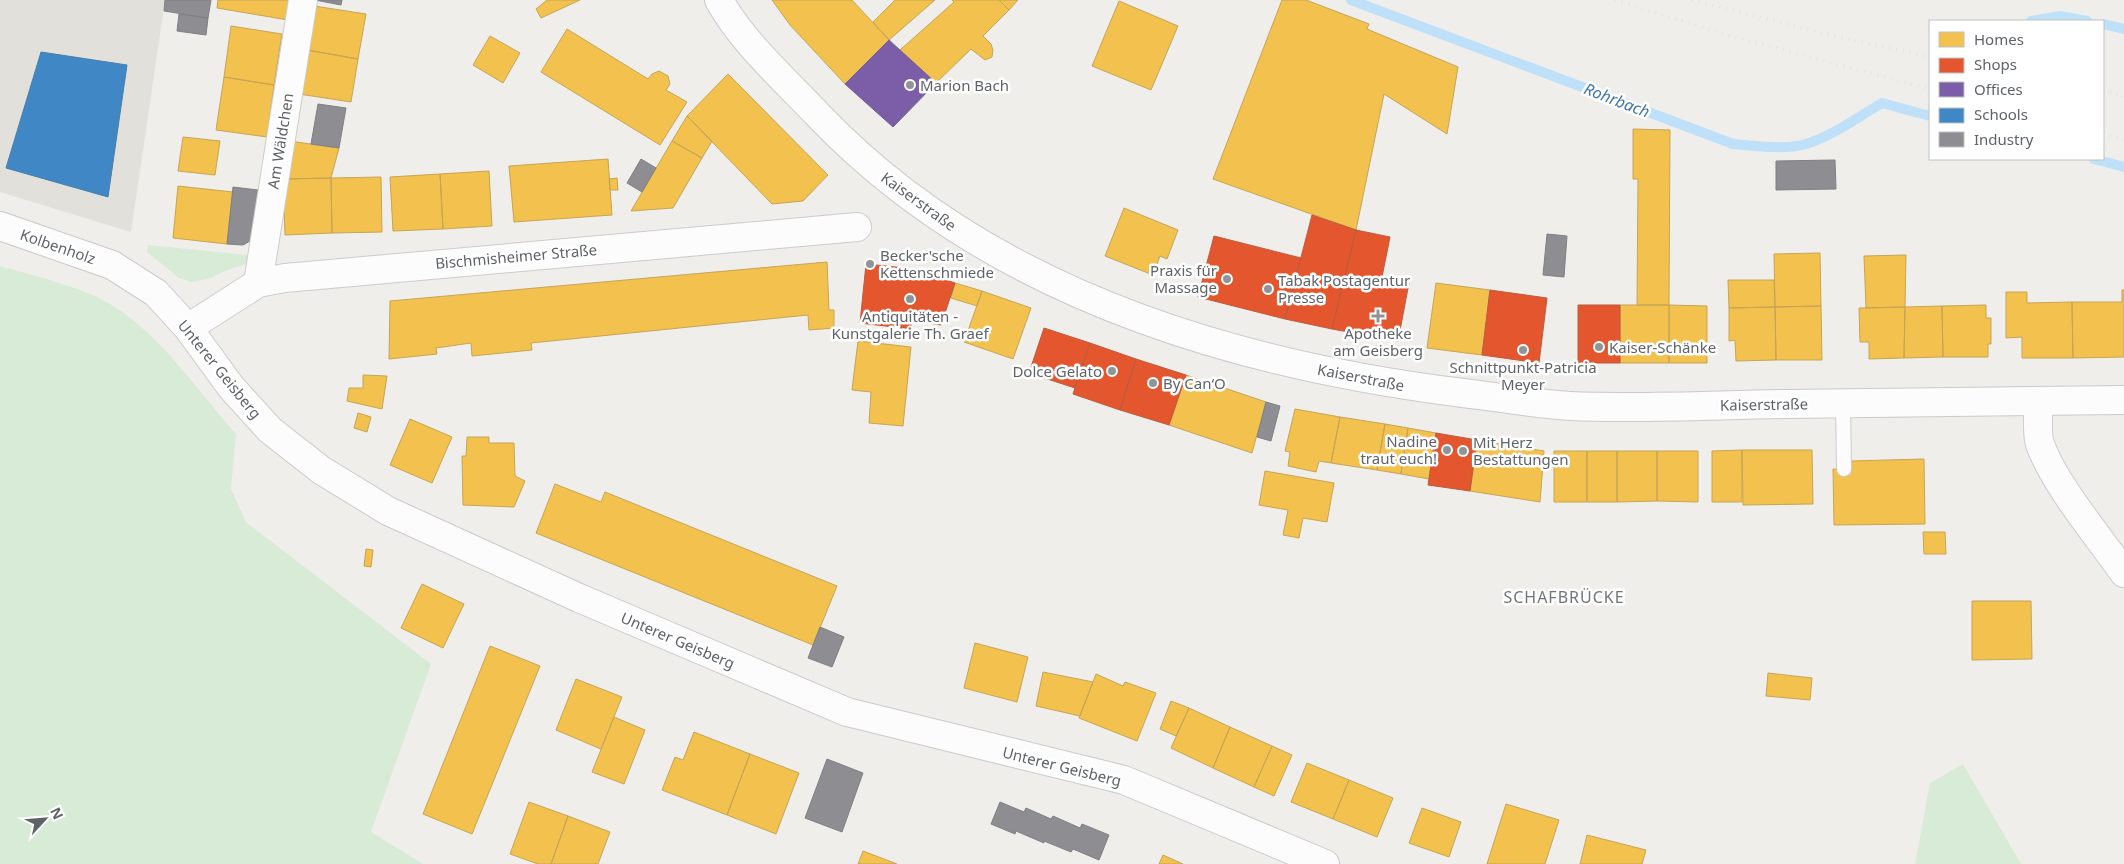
<svg xmlns="http://www.w3.org/2000/svg" width="2124" height="864" viewBox="0 0 2124 864" font-family="'Noto Sans',sans-serif">
	<style>
		.education { fill: #e2e0da }
		.green { fill: #d8ebd6 }
		.homes { fill: #f2c14e; stroke: #c6a556 }
		.shops { fill: #e4572e; stroke: #bc5b3f }
		.offices { fill: #7b5ea7; stroke: #736094 }
		.schools { fill: #3f88c5; stroke: #497da9 }
		.industry { fill: #8d8d92; stroke: #7f8085 }
		.lines { fill: none; stroke-linecap: round; stroke-linejoin: round }
		.stream { stroke: #bfe0f9; stroke-width: 10 }
		.lane-casing { stroke: #cbcccc; stroke-width: 16 }
		.street-casing { stroke: #cbcccc; stroke-width: 30 }
		.secondary-casing { stroke: #cacacb; stroke-width: 30 }
		.lane { stroke: #fdfcfc; stroke-width: 14 }
		.street { stroke: #fdfcfc; stroke-width: 28 }
		.secondary { stroke: #fdfcfc; stroke-width: 28 }
		.rail { stroke: #e4e4e4; stroke-width: 4; stroke-dasharray: 1 6; stroke-linecap: butt }
		.poi-dot { fill: #919496; stroke: #fff; stroke-width: 2 }
		.labels { text-anchor: middle; dominant-baseline: central; stroke-width: 5; stroke-linejoin: round; paint-order: stroke }
		.poi-label { font-size: 15px; fill: #5f6368; stroke: #fff; text-anchor: start }
		.street-label { font-size: 15px; fill: #5f6368; stroke: #fff }
		.water-label { font-size: 16px; font-style: italic; fill: #4174aa; stroke: #fff }
		.neighbourhood-label { font-size: 16px; letter-spacing: 1px; fill: #70757a; stroke: #fff }
	</style>
	<rect width="100%" height="100%" fill="#efeeea"/>
	<path class="education" d="M0 0H165L131 232 0 192Z"/>
	<path class="green" d="M148 245 248 255 247 264 227 270 211 278 193 282 179 278 147 252Z
		M0 266C36 276 91 289 121 311 167 344 199 392 236 434L231 489 246 522 431 664 371 832 423 864H0Z
		M1963 764 2021 864H1915L1930 783Z"/>
	<path class="homes" d="M218 0H291L288 20 217 8Z
		M547 0H580L541 18 536 9Z
		M772 0H852L889 40 845 84 790 25Z
		M895 0H935L889 40 873 22Z
		M952 0H999L1009 10 983 36 991 44 993 50 992 57 985 60 971 49 936 83 900 50 954 2Z
		M999 0H1018L1009 10Z
		M1282 0H1306L1369 24 1367 29 1458 67 1447 134 1384 94 1356 230 1213 179Z
		M1119 1 1178 26 1151 90 1092 66Z
		M314 6 366 14 358 59 307 50Z
		M231 26 282 34 274 85 224 77Z
		M567 29 648 79 652 74 659 71 668 76 670 84 666 90 687 102 660 145 541 72Z
		M490 36 520 53 503 83 473 65Z
		M307 50 358 59 351 102 299 94Z
		M728 74 828 175 803 201 772 204 687 116Z
		M224 77 274 85 267 137 216 130Z
		M687 116 712 141 702 158 672 141Z
		M1633 129 1670 130 1669 305H1637L1638 179H1633Z
		M183 137 220 141 215 175 178 171Z
		M289 141 339 148 331 178 283 179Z
		M672 141 702 158 673 208 631 211Z
		M608 159 612 215 514 222 509 166Z
		M489 171 492 226 443 229 440 174Z
		M440 174 443 229 393 231 390 177Z
		M381 177 382 232 332 233 331 178Z
		M331 178 332 233 285 235 283 179Z
		M617 178 618 190H610L609 179Z
		M178 186 233 192 227 244 173 238Z
		M1124 208 1178 230 1167 259 1160 256 1153 275 1105 256Z
		M1820 253 1821 306 1775 307 1774 254Z
		M1906 255 1905 307 1866 308 1864 256Z
		M827 262 829 310H834V328L809 330 808 315 531 343 532 350 472 356 471 343 436 348 437 354 389 359 390 301Z
		M1728 280H1774L1775 307 1729 308Z
		M955 283 982 291 977 306 951 298Z
		M1436 283 1490 290 1482 355 1427 348Z
		M2122 290H2124V357L2073 358 2072 302H2122Z
		M982 291 1031 308 1013 359 964 342Z
		M2006 292H2027V303L2072 302 2073 358H2022V337L2006 338Z
		M1620 305H1669V363H1620Z
		M1669 305 1707 306V363H1669Z
		M1986 305V318H1991V344H1988V357H1943L1942 306Z
		M1821 306 1822 360H1776L1775 307Z
		M1942 306 1943 357 1904 358 1905 307Z
		M1775 307 1776 360 1736 361 1735 340 1729 341V308Z
		M1905 307 1904 358 1869 359V342H1860L1859 308Z
		M858 341 911 347 903 426 869 423 871 392 852 390Z
		M363 375 387 376 382 409 347 401 349 388H363Z
		M1186 375 1266 402 1252 453 1169 425Z
		M1295 409 1340 417 1331 463 1319 461 1316 472 1288 466 1290 452 1285 451Z
		M358 413 371 417 367 432 354 428Z
		M1340 417 1385 424 1377 470 1331 463Z
		M410 419 452 437 432 483 390 465Z
		M1385 424 1408 428 1401 474 1377 470Z
		M1408 428 1436 433 1429 479 1401 474Z
		M467 437H489V443H514L515 476 525 481 514 507 463 505 462 456H466Z
		M1477 440 1544 451 1540 502 1470 491Z
		M1742 450H1812L1813 504 1743 505Z
		M1742 450V502H1712V451Z
		M1554 451H1587V502H1554Z
		M1587 451H1617V502H1587Z
		M1617 451H1657V501L1617 502Z
		M1657 451H1698V502L1657 501Z
		M1924 459 1925 524 1834 525 1833 469H1851V461Z
		M1265 471 1334 483 1327 522 1303 518 1299 538 1283 535 1288 510 1259 505Z
		M555 484 601 502 605 492 837 586 813 645 536 533Z
		M1923 532H1945L1946 554H1924Z
		M366 549 373 550 371 567 364 566Z
		M422 584 464 604 443 648 401 628Z
		M1972 601H2031L2032 659 1972 660Z
		M975 643 1028 657 1017 702 964 688Z
		M490 646 540 666 472 834 423 814Z
		M1043 672 1093 682 1080 716 1036 706Z
		M1768 673 1812 678 1810 700 1766 696Z
		M1096 674 1123 686 1125 682 1156 693 1137 741 1079 718Z
		M576 679 622 697 601 749 556 730Z
		M1171 701 1189 708 1176 736 1160 729Z
		M1189 708 1230 727 1213 768 1171 748Z
		M614 717 645 730 624 784 592 772Z
		M1230 727 1272 746 1254 787 1213 768Z
		M694 732 750 754 727 815 662 790 675 757 683 760Z
		M1272 746 1292 755 1274 796 1254 787Z
		M750 754 799 773 776 834 727 815Z
		M1307 763 1349 780 1333 819 1291 802Z
		M1349 780 1393 798 1377 837 1333 819Z
		M529 802 568 816 551 864H538L510 854Z
		M1506 804 1559 820 1545 864H1487Z
		M1422 808 1461 822 1449 857 1409 843Z
		M568 816 610 832 598 864H551Z
		M1587 835 1646 850 1642 864H1580Z
		M863 851 897 864H858Z
		M1163 855 1183 864H1159Z"/>
	<path class="shops" d="M1312 215 1356 230 1332 329 1285 319Z
		M1356 230 1390 237 1382 277 1409 283 1398 341 1332 329Z
		M1214 236 1301 258 1285 319 1198 297Z
		M866 264 915 269 955 283 941 325 911 320V329L860 323Z
		M1490 290 1547 298 1539 363 1482 355Z
		M1578 305H1620V363H1578Z
		M1044 328 1090 343 1075 388 1029 373Z
		M1090 343 1136 359 1120 410 1073 394Z
		M1136 359 1186 375 1169 425 1120 410Z
		M1436 433 1477 440 1470 491 1428 485Z"/>
	<path class="offices" d="M889 40 936 83 893 127 845 84Z"/>
	<path class="schools" d="M41 52 127 65 108 197 6 168Z"/>
	<path class="industry" d="M165 0H211L208 18 164 11Z
		M315 0H342L341 5Z
		M179 14 208 18 206 35 177 31Z
		M318 104 346 108 339 148 311 144Z
		M641 159 656 168 642 192 627 183Z
		M1835 160 1836 189 1776 190V161Z
		M233 187 258 190 250 241 243 245 227 244Z
		M1547 234 1567 236 1564 277 1543 275Z
		M1266 402 1280 406 1271 441 1257 437Z
		M820 627 844 637 832 667 808 658Z
		M827 759 863 773 842 832 805 818Z
		M1000 802 1024 812 1026 808 1051 819 1053 816 1080 828 1082 824 1109 835 1099 860 1073 849 1071 852 1044 841V843L1016 831 1015 834 991 824Z"/>
	<g class="lines">
		<path class="stream" d="M1351 0 1733 144C1754 146 1787 150 1806 144 1833 136 1858 117 1882 103L1930 116
			M2031 21 2060 16 2087 21
			M2103 24 2124 29
			M2094 159 2124 167"/>
		<g class="lane-casing">
			<path id="lane" d="M1843 403 1844 469"/>
		</g>
		<g class="street-casing">
			<path id="street" d="M258 283 303 0
				M188 328 258 283 285 278 857 227
				M2038 401C2039 414 2036 432 2040 444 2054 484 2099 537 2124 573"/>
		</g>
		<g class="secondary-casing">
			<path id="secondary" d="M719 0C742 42 786 81 819 116 986 291 1229 364 1463 393 1499 397 1535 404 1570 406 1642 409 1714 405 1786 404 1898 402 2011 401 2124 400
				M0 226 112 265 156 293 188 328 231 387 270 430 321 470 388 511 579 598 847 712 1124 780 1325 864"/>
		</g>
		<use href="#lane" class="lane"/>
		<use href="#street" class="street"/>
		<use href="#secondary" class="secondary"/>
		<path class="rail" d="M1615 0 1731 36 1930 89
			M1692 0 1838 37 1930 57
			M2103 91 2124 95
			M2103 134 2124 139"/>
	</g>
	<g class="poi-dot">
		<circle cx="910" cy="85" r="5"/>
		<circle cx="870" cy="264" r="5"/>
		<circle cx="1227" cy="279" r="5"/>
		<circle cx="1268" cy="289" r="5"/>
		<circle cx="910" cy="299" r="5"/>
		<path d="M1375.5 308.5h5v5h5v5h-5v5h-5v-5h-5v-5h5z"/>
		<circle cx="1599" cy="347" r="5"/>
		<circle cx="1523" cy="350" r="5"/>
		<circle cx="1112" cy="371" r="5"/>
		<circle cx="1153" cy="383" r="5"/>
		<circle cx="1447" cy="450" r="5"/>
		<circle cx="1463" cy="451" r="5"/>
	</g>
	<g class="labels">
		<g class="poi-label">
			<text x="920" y="85">Marion Bach</text>
			<text x="880" y="255">Becker'sche<tspan x="880" dy="17">Kettenschmiede</tspan></text>
			<text x="1217" y="270" text-anchor="end">Praxis für<tspan x="1217" dy="17">Massage</tspan></text>
			<text x="1278" y="280">Tabak Postagentur<tspan x="1278" dy="17">Presse</tspan></text>
			<text x="910" y="316" text-anchor="middle">Antiquitäten -<tspan x="910" dy="17">Kunstgalerie Th. Graef</tspan></text>
			<text x="1378" y="333" text-anchor="middle">Apotheke<tspan x="1378" dy="17">am Geisberg</tspan></text>
			<text x="1609" y="347">Kaiser-Schänke</text>
			<text x="1523" y="367" text-anchor="middle">Schnittpunkt-Patricia<tspan x="1523" dy="17">Meyer</tspan></text>
			<text x="1102" y="371" text-anchor="end">Dolce Gelato</text>
			<text x="1163" y="383">By Can‘O</text>
			<text x="1437" y="441" text-anchor="end">Nadine<tspan x="1437" dy="17">traut euch!</tspan></text>
			<text x="1473" y="442">Mit Herz<tspan x="1473" dy="17">Bestattungen</tspan></text>
		</g>
		<g class="street-label">
			<text transform="translate(280 141) rotate(-81)">Am Wäldchen</text>
			<text transform="translate(919 201) rotate(36)">Kaiserstraße</text>
			<text transform="translate(58 246) rotate(19)">Kolbenholz</text>
			<text transform="translate(516 256) rotate(-5)">Bischmisheimer Straße</text>
			<text transform="translate(220 369) rotate(51)">Unterer Geisberg</text>
			<text transform="translate(1361 377) rotate(11)">Kaiserstraße</text>
			<text transform="translate(1764 404) rotate(-1)">Kaiserstraße</text>
			<text transform="translate(678 640) rotate(23)">Unterer Geisberg</text>
			<text transform="translate(1062 766) rotate(14)">Unterer Geisberg</text>
		</g>
		<g class="water-label">
			<text transform="translate(1617 100) rotate(21)">Rohrbach</text>
		</g>
		<g class="neighbourhood-label">
			<text x="1564" y="597">SCHAFBRÜCKE</text>
		</g>
	</g>
	<rect x="1929" y="20" width="175" height="140" fill="#ffffff" stroke="#bfc1c3"/>
	<rect x="1939" y="32" width="25" height="15" fill="#f2c14e" stroke="#bfc1c3"/>
	<text x="1974" y="45" font-size="15" fill="#5f6368">Homes</text>
	<rect x="1939" y="58" width="25" height="15" fill="#e4572e" stroke="#bfc1c3"/>
	<text x="1974" y="70" font-size="15" fill="#5f6368">Shops</text>
	<rect x="1939" y="82" width="25" height="15" fill="#7b5ea7" stroke="#bfc1c3"/>
	<text x="1974" y="95" font-size="15" fill="#5f6368">Offices</text>
	<rect x="1939" y="108" width="25" height="15" fill="#3f88c5" stroke="#bfc1c3"/>
	<text x="1974" y="120" font-size="15" fill="#5f6368">Schools</text>
	<rect x="1939" y="132" width="25" height="15" fill="#8d8d92" stroke="#bfc1c3"/>
	<text x="1974" y="145" font-size="15" fill="#5f6368">Industry</text>
	<g transform="translate(45 819) rotate(64)" stroke="#ffffff" stroke-width="4" paint-order="stroke">
	<path d="M0-4L9 19L0 12L-9 19Z" fill="#5f6368"/>
	<text y="-8" font-size="14" font-weight="bold" text-anchor="middle" fill="#5f6368">N</text>
	</g>
</svg>
